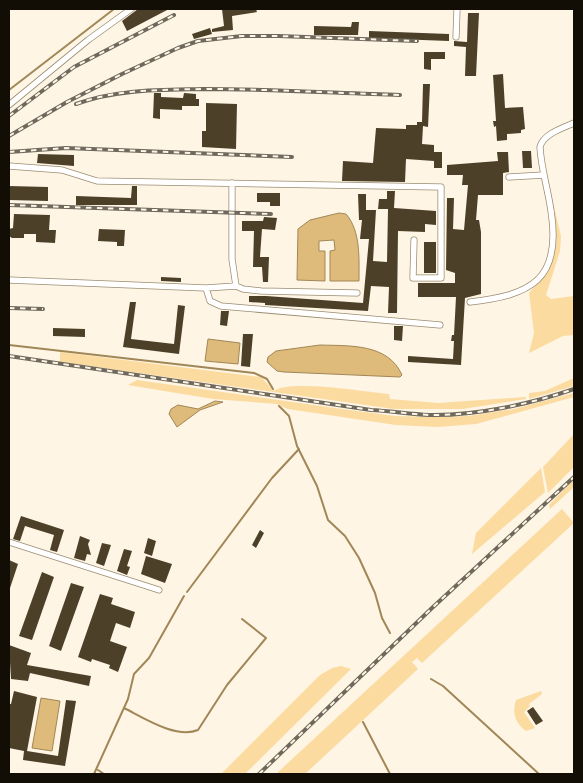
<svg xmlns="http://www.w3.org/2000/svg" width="583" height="783" viewBox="0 0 583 783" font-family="Merriweather,serif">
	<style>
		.green { fill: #fbdba0 }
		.water { fill: #debb7a; stroke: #a18757 }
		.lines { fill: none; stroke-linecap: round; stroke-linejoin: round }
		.stream { stroke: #a18757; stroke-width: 2 }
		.building { fill: #4d4029 }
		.minor-casing { stroke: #9b8c73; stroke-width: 7 }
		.minor { stroke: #fff; stroke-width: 5.5 }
		.rail-casing { stroke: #6f685c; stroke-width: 4 }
		.rail { stroke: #fef5e4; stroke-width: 2; stroke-dasharray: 5.5; stroke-linecap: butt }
	</style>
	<rect width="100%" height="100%" fill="#fef5e4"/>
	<path class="green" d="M542 157 561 236 560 251 546 295 551 299 574 296V335L563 336 529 353 534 333 529 293C571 247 553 212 542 157Z
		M60 352 261 377 274 391C289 379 367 392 389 394L390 399 438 403 526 397V399L463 409H394L60 362Z
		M574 378V386L529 399V393L545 391Z
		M137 380 342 409 395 416 435 417 468 416 514 409 574 393V397L476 424 438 427 396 425 288 409 277 404 213 399 128 385Z
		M574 434V467L548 493 543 467Z
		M541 468 545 492 472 554 476 533Z
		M574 479V487L550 509 549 505Z
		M562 509 574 523 422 663 417 658 412 662 418 669 305 774H276Z
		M341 666 351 669 245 774H221L320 675 332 668Z
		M541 691 542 694 529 704 530 706 524 712 535 728 526 731C515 723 512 713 516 700Z"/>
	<path class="water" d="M339 213 346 214C361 231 359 260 359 281H330V251L335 250 334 240 319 241V251H325V281L297 280 298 229 310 220Z
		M208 339 240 343 238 364 205 361Z
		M320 345C349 346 388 343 402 375L400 377 284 372 277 371 267 362 268 357 276 351Z
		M215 401 223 402 200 410 177 427 169 414 171 409 178 405 198 409Z
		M41 698 60 701 52 751 32 748Z"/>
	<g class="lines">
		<path class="stream" d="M9 90 114 9
			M9 345 254 373 267 379 273 389
			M279 406 289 416 297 446 317 486 328 520 345 536 359 558 375 593 382 618 390 633
			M187 592 272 478 299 449
			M431 679 443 686 539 774
			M124 708C144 718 176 739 198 730L227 685 266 638 242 619
			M363 722 390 774
			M98 770 104 774
			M94 774 128 699 134 674 149 658 184 596"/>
	</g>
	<path class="building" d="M138 9H169L127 31 122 21Z
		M222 9H256L257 12 232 16 233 30 212 32V29L224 26Z
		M468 13H479L476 76H465L466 47 454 46V41L467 42Z
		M352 22H359L358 35H314V26L351 27Z
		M210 28 212 34 194 39 192 34Z
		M369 31 449 34V41L369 38Z
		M424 52H445V59H431V70L424 69Z
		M503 74 505 108 523 107 525 129 521 130V133L507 134V140L497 141 496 126 494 127 493 121H496L493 75Z
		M423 84H430L428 127 423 126 422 144 434 145V152H442V168H434V161L406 159 405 182 342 181 343 161 373 163 376 128 406 129V125H417V122H422Z
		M154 93H161V97L183 98 184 93 196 94V99H199V106H182V110L160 109V119L153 118Z
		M206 103 237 104 236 149 202 147V131H206Z
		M522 151H531L532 168H523Z
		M497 152H508L509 172 503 173V195H478L476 220H479L481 232V294L465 298 461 365 408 362V356L453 359 454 341H451L452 335H454L456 297H418V283H455V273L446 270 447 198H454L453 229 464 230 468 185H462L463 175H447V165L498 161Z
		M38 154 74 155V166L37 163Z
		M9 186 48 187V201L9 200Z
		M132 186H137V205H76V196L131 198Z
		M387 191H398H395L394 208 436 211V225L425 224V232L398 231 397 313H388L389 287 371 286 368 311 265 305V303L249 302V296H266L363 303 369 239H360L362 220H359L358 194H366V210H376L373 261 387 262 388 209H378L379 199H387Z
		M257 193H280V206H270V202H257Z
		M14 214 50 215 49 230H56L55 243 36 242V234H24V238H12L9 236V229L13 228Z
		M264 217 277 218 275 230 262 229 260 257H269L268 282H263L262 267H253L254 231H242V221H263Z
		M99 229 125 230 124 246H117V242L98 241Z
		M424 242H436V273H424Z
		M161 277 181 278V282L161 281Z
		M130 302H136L131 339 174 344 178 305 185 306 179 354 123 347Z
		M221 311H229L227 326 220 325Z
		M394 326H403L402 341 394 340Z
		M53 328 85 329V337L53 336Z
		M243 334H253L250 367 241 366Z
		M21 516 64 530 57 552 50 550 54 535 25 526 20 541 13 539Z
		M260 530 264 533 256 548 252 545Z
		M80 536 90 540 88 544 91 555 87 554 85 561 74 558Z
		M148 538 156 541 152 556 144 553Z
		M102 543 111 545 104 566 96 563Z
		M124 549 132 551 127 566 130 567 127 575 117 571Z
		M146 556 172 564 165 583 141 574Z
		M9 560 18 564 10 588H9Z
		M42 572 54 577 32 640 19 636Z
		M71 583 84 587 61 651 49 646Z
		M100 594 113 598 111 604 135 612 130 628 116 623 110 641 127 647 118 672 109 668 110 665 92 659 91 662 78 657Z
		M9 645 31 653 27 665 91 676 89 686 30 673 28 681 11 679Z
		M14 691 37 697 27 751 58 756 66 700 76 701 65 766 23 760 24 751 9 748V704H11Z
		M533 707 543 721 536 725 527 711Z"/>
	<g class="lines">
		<g class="minor-casing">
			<path id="minor" d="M456 37 457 9
				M9 105 88 40 131 9
				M9 166 62 170 97 181 441 187V278H413L414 240
				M509 177 544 175
				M232 183V259L236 286
				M9 280 206 288 236 286 243 289 261 291 357 293
				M206 288 210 301 221 306 440 325
				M470 302C531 295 562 280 551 211 548 189 541 168 540 147 543 134 563 128 574 123
				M9 542 159 590"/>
		</g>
		<use href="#minor" class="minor"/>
		<g class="rail-casing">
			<path id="rail" d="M76 104C117 89 160 90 203 89 269 89 334 93 400 95
				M9 116 74 67 174 15
				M9 136 67 102 122 74 178 48 198 41 242 36H278L417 41
				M9 152 66 148 292 157
				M9 205 271 214
				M9 308 43 309
				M9 356 371 410C390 411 410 414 429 415 475 416 531 404 574 389
				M259 774 432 608 574 477"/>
		</g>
		<use href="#rail" class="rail"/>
	</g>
	<rect width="583" height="783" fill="none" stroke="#130e05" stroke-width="20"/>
</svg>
